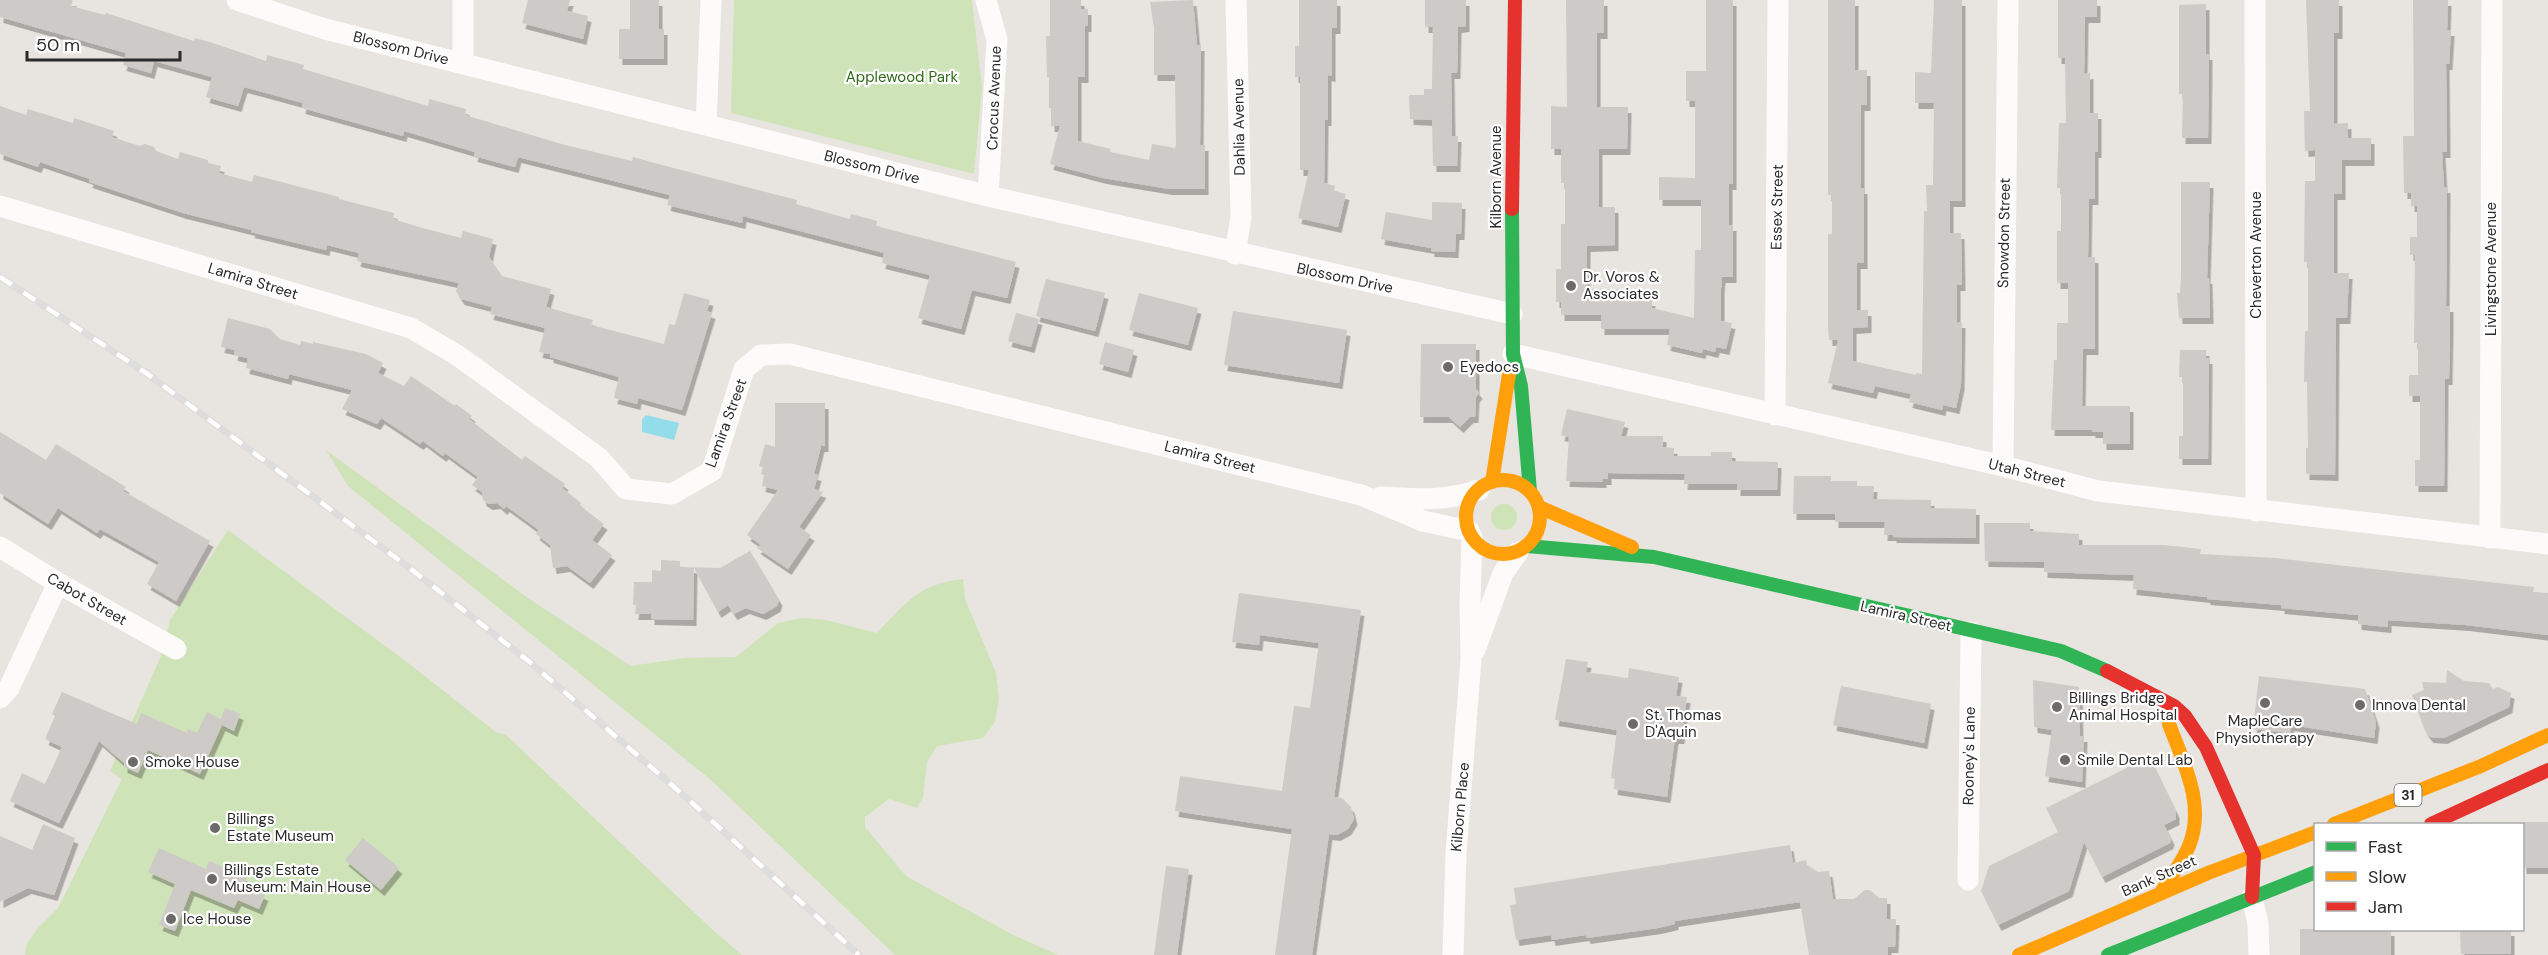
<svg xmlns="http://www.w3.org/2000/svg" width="2548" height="955" viewBox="0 0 2548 955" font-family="'DM Sans',sans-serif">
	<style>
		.green { fill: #cfe3b8 }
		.water { fill: #93ddea }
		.building { fill: #cdcac7; filter: url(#shadow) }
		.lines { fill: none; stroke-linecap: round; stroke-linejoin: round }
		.street { stroke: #fcfbfa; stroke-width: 21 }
		.fast { stroke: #30b455; stroke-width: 14 }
		.slow { stroke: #ff9f0a; stroke-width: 14 }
		.jam { stroke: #e5322d; stroke-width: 14 }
		.rail-casing { stroke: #deddde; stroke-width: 7 }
		.rail { stroke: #fff; stroke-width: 4.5; stroke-dasharray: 14; stroke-linecap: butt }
		.poi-dot { fill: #6c6b6a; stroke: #fff; stroke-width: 2 }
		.labels { text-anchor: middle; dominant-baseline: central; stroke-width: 4.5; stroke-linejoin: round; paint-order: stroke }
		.shield { fill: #fff; stroke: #6a6a6a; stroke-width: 1.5 }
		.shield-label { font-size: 14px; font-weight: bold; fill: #2a2a2a }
		.street-label { font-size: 15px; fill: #2a2a2a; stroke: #fff }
		.park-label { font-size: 15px; fill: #32681a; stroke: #fff }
		.poi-label { font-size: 15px; fill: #2a2a2a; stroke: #fff; text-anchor: start }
	</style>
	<defs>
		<filter id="shadow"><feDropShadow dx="3.5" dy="6" stdDeviation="0" flood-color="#0004"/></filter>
	</defs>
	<rect width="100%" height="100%" fill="#e8e4e0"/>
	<path class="green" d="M734 0H972L982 88 974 174 731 113Z
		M326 450 528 598 631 666 684 658 736 657 778 623 802 618 826 620 877 633C906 603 918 584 963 579L965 599 996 673 999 699 995 722 983 738 937 746 927 762 923 797 917 808 889 799 865 817V827L906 876 1013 935 1058 955H895L711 780 348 486Z
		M1491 517a13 13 0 1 1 26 0a13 13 0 1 1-26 0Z
		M228 530 407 662 497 733 505 734 714 931 742 955H25L27 944 38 928 58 908 122 779 110 771 161 656 170 620Z"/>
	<path class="water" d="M646 415 679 423 674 440 642 432V420Z"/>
	<path class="building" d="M0 0H73L71 6 105 15 106 13 194 41 195 38 213 43 266 61 267 55 304 65 303 69 428 106 429 99 466 109 465 115 565 145 632 161 633 157 662 165 797 200 796 204 850 219 851 214 877 221 876 226 1016 262 1007 298 972 290 961 329 918 318 930 275 882 263 884 253 743 216 742 223 667 205 670 195 518 157 515 167 474 156 475 152 404 131 403 136 302 108 303 103 244 87 238 106 206 97 212 77 154 61 151 73 123 65 126 53 0 17Z
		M528 0H570L567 11 588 16 583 39 522 23Z
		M630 0H659V29H664V59H619V29H630Z
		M1050 0H1081V9H1088V26H1085V77H1078V141L1111 149 1110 152 1149 160 1152 144 1175 148 1176 145 1175 75H1154V28L1150 2 1193 0 1197 45H1201L1200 145H1205V189H1169L1103 178 1050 164 1060 126H1051V108H1049V77H1047L1046 36H1050Z
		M1299 0H1337V28H1332V76L1328 75V120H1325L1324 183 1335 186 1334 191 1346 194 1338 227 1298 218 1309 170H1300V77H1295V46H1299Z
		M1425 0H1466V26L1458 27 1457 73H1451L1452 136H1458L1457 166H1433L1432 120 1410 119 1409 95H1424V89H1432L1433 27H1425Z
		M1566 0H1604V33H1597V107H1628L1627 149H1599V207H1615V245L1587 246V289H1634V300H1652V308L1694 318 1695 250H1701V200H1659V177L1695 178V101H1686V71H1706V0H1733V184H1729V225H1733V277H1722L1721 288V321L1732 323 1726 349 1716 347 1715 352 1703 349 1702 353 1667 345 1670 329H1601V315H1561V302H1556V269H1561V224H1565V183H1561V149H1551V106L1567 107Z
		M1828 0H1855V70H1867V105H1861V188H1864V263H1857V310H1868V327L1853 328V361L1916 375V373L1922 374 1924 211H1927L1926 185H1933L1934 103H1915V72L1931 73 1934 0H1962V201H1950V233H1961L1962 285H1957V322H1962L1961 384 1956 408 1943 405 1942 410 1909 402 1911 394 1875 386 1873 393 1828 383 1838 340H1829L1828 327V234H1832V195H1828Z
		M2058 0H2097V17H2085L2084 74 2090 73V113H2098V152H2095V199H2089L2088 257H2095V349H2083L2082 406H2130V444H2103V432H2092V430H2051L2054 360H2057V323H2068V283H2057V231H2061V188H2057L2059 123H2066L2065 58H2058Z
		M2306 0H2339V33H2334V124L2348 123V138H2371V160H2342V194H2334V273H2349L2347 318H2336L2335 475 2306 474V448H2308L2307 382H2304L2305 331H2308V262H2304L2305 181H2315V150L2305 151 2304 111H2310Z
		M2413 0H2448L2447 30H2451L2449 64H2446L2447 152H2442L2444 187H2447L2446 306H2450V327L2449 379H2445L2444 486H2415V460H2420V396H2409V375H2418V343H2414L2415 255H2410V237H2417V206H2411V193H2404L2403 136H2414Z
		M2206 4V54H2209L2208 138H2182L2183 94H2179V5Z
		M0 106 26 115 28 109 73 123 74 118 114 131 112 137 140 146 145 144 154 147 156 151 178 159 180 152 208 160V163L221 166 219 173 252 182 254 175 339 197V199L394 213 393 219 419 227 461 238 463 231 493 239 489 257 502 276 551 289 546 307 593 320 591 325 664 344 669 324 675 325 684 293 710 300 707 311 712 313 682 410 638 398 637 404 614 398 619 377 550 357V354L539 352 545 328 490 314 492 307 461 299 456 291 459 283 357 261 359 253 327 245 326 250 251 232 252 230 183 213 89 182 90 179 40 162 38 167 0 154Z
		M2181 182H2210L2207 278H2209L2210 318H2179L2177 293H2180L2181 278Z
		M1432 202 1462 203 1461 234H1456L1455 252 1431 251V248L1381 239 1386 212 1432 220Z
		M1046 279 1105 293 1095 331 1036 316Z
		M1139 293 1198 308 1188 345 1129 330Z
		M1233 311 1347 330 1339 383 1224 365Z
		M1016 313 1039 319 1031 347 1008 341Z
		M228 318 270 329 280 339 300 345 301 341 313 344V342L366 354 383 363 378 373 404 386 411 376 455 406 456 404 472 416 469 419 522 460 525 456 565 484 562 488 581 503 580 506 604 524 592 540 612 555 590 583 567 566 553 568 550 545 536 534 539 530 506 506 504 509 497 503 489 504 483 500 482 492 472 485 478 477 445 453 443 456 423 441 420 444 381 418 377 424 342 409 352 390 289 374 288 379 246 368 248 358 234 355 235 350 221 347Z
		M1105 342 1134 350 1128 372 1099 364Z
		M1421 344H1476V389L1479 393 1476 397 1475 417H1470L1460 427 1449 417H1420Z
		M2180 350H2206V358H2209L2208 459H2179V436H2183V377H2179Z
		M775 403H825V446H821L814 474 818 475 814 489 823 492 799 527 811 535 788 569 757 548 761 545 747 535 778 490 762 486 764 475 761 474 763 467 759 466 765 444 775 447Z
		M1567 409 1625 422 1621 436H1663V447L1674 448V456H1711V452H1732V461L1778 462 1777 490H1737V484H1684L1685 474 1608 473V479H1603V482L1566 481 1569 437 1561 435Z
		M0 432 46 460 56 444 126 487 123 491 210 541 176 601 147 584 159 562 100 529 97 533 58 508 48 524 0 493Z
		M1794 476H1831V481H1857V486H1874L1873 499 1931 500V508L1976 509V538L1893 537V535H1884L1885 522H1835V514H1793Z
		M1984 523H2030V531L2079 534V545H2164L2201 549 2200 554 2275 558 2534 587 2533 592 2548 593V635L2466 625 2388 620V627L2358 624V615L2281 608V605L2207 599V597L2133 589 2134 575 2044 572V562L1985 561Z
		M750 551 779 600 777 606 763 614 746 608 734 614 728 605 718 612 694 568 693 620 651 619V614H635L636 605H633L634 582H652V570L661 571V560L680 561V567L720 568Z
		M1239 593 1361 610 1334 797 1342 798 1351 807 1354 819 1348 829 1337 835 1329 834 1312 955H1275L1292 829 1175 811 1180 776 1282 791 1294 706 1310 708 1319 643 1260 635 1259 645 1232 642Z
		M1566 659 1588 662 1586 672 1628 678 1629 668 1679 677 1676 696 1687 697 1681 738H1675L1667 797 1614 789 1615 779 1611 778 1617 730 1555 720Z
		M2447 670 2464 681 2489 683 2493 689 2498 687 2511 693 2509 707 2444 738 2430 737 2425 731 2412 695 2424 690 2422 682 2446 683Z
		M2259 676 2365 689 2376 722 2374 738 2291 725 2290 733 2253 729Z
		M2033 680 2079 687 2080 736H2084L2082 782 2045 776 2052 730 2034 727Z
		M1841 686 1931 704 1924 743 1833 725Z
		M62 692 137 724 141 713 187 733 188 729 197 733 207 712 221 719 225 708 240 714 234 731 222 725 200 774 148 750 138 773 124 767V763L99 741 59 823 10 801 22 773 45 784 62 747 45 739 55 716 52 714Z
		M2149 757 2176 812V819L2164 825 2171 839 2170 843 2102 877 2084 842 2069 891 1998 925 1981 891 1989 866 2058 832 2046 808Z
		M2523 822H2548V868H2523Z
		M43 824 75 838 54 895 28 888 0 902V836L32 850Z
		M363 838 399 868 381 890 345 860Z
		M1790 845 1793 863 1806 860 1807 865 1818 872 1829 871 1833 899H1854L1865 890H1870L1879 898H1887V919H1896L1895 947H1888V955H1809L1800 902 1675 921V924L1658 928 1587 938 1586 935 1552 940 1551 935 1516 940 1510 905 1516 904 1514 888Z
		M159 848 206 869 209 861 247 877 244 885 265 895 259 909 238 900 234 908 191 890 175 931 159 925 175 884 148 872Z
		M1166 866 1189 869 1177 955H1154Z
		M2300 929 2391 930V955H2300Z
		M2460 930H2511V954H2461Z"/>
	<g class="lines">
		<path class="street" d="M237 0 325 29 988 196 1512 314
			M463 0V63
			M986 0 997 40 988 196
			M2255 0 2256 511
			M706 125 711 0
			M0 206 411 328 457 355 599 458 626 489 672 494 712 471 744 369 761 355 790 354 1361 495 1423 521 1469 531
			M1235 254 1241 217 1236 0
			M1513 354 2003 466 2098 491 2548 544
			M1775 415 1778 0
			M2003 466 2008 0
			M1380 497C1417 499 1443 502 1479 490
			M2490 538 2492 0
			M0 547 58 583 176 649
			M1475 650 1503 573 1518 552
			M0 698 9 688 58 583
			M1968 880 1971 632
			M2252 897 2258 924 2259 955
			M1453 955 1456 853 1471 659 1470 603 1472 537"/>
		<path class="fast" d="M1512 209 1513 354 1521 386 1530 491
			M1527 546 1654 557 2061 651 2107 671
			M2108 955 2316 872"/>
		<path class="slow" d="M1466 517a37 37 0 1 1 74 0a37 37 0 1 1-74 0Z
			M1492 482 1509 374
			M1539 507 1632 547
			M2334 824 2481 766 2548 735
			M2160 894C2170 878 2182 863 2189 846 2206 804 2183 762 2169 724
			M2019 955 2208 873 2316 832"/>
		<path class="jam" d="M1512 209 1515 0
			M2107 671 2174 706 2185 716 2206 747 2254 855 2252 897
			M2431 824 2548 770"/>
		<g class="rail-casing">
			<path id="rail" d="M0 277 146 373 407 566 531 663 689 800 859 955"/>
		</g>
		<use href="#rail" class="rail"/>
	</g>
	<g class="poi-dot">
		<circle cx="1571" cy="286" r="6"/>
		<circle cx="1448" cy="367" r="6"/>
		<circle cx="2265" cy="703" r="6"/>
		<circle cx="2360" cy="705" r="6"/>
		<circle cx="2057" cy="707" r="6"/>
		<circle cx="1633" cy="724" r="6"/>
		<circle cx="2065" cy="760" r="6"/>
		<circle cx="133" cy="762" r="6"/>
		<circle cx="215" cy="828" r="6"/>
		<circle cx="212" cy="879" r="6"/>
		<circle cx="171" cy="919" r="6"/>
	</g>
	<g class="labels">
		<rect class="shield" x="2394.5" y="784" width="27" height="22" rx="4.5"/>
		<g class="shield-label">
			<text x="2408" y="795">31</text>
		</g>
		<g class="street-label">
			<text transform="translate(401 48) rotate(14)">Blossom Drive</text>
			<text transform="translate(994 98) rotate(-88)">Crocus Avenue</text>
			<text transform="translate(1239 127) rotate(-91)">Dahlia Avenue</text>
			<text transform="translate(872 167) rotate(14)">Blossom Drive</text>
			<text transform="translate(1496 177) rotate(-90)">Kilborn Avenue</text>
			<text transform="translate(1777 207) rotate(-89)">Essex Street</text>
			<text transform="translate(2004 233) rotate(-89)">Snowdon Street</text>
			<text transform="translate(2256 255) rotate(-90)">Cheverton Avenue</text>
			<text transform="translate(2491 269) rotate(-90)">Livingstone Avenue</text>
			<text transform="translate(1345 278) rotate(12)">Blossom Drive</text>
			<text transform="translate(253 281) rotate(17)">Lamira Street</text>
			<text transform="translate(726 423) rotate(-70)">Lamira Street</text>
			<text transform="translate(1210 457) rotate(14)">Lamira Street</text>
			<text transform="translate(2027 473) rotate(14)">Utah Street</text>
			<text transform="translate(87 599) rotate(30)">Cabot Street</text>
			<text transform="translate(1906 616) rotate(13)">Lamira Street</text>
			<text transform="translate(1969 756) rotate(-89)">Rooney's Lane</text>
			<text transform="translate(1460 807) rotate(-85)">Kilborn Place</text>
			<text transform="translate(2159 876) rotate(-24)">Bank Street</text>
		</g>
		<g class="park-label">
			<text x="902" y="77">Applewood Park</text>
		</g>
		<g class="poi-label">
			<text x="1583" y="277">Dr. Voros &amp;<tspan x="1583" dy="17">Associates</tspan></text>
			<text x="1460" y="367">Eyedocs</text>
			<text x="2069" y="698">Billings Bridge<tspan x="2069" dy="17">Animal Hospital</tspan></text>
			<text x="2372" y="705">Innova Dental</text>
			<text x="1645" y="715">St. Thomas<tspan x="1645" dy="17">D'Aquin</tspan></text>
			<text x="2265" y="721" text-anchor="middle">MapleCare<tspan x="2265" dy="17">Physiotherapy</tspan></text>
			<text x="2077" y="760">Smile Dental Lab</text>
			<text x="145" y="762">Smoke House</text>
			<text x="227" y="819">Billings<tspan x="227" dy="17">Estate Museum</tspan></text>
			<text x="224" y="870">Billings Estate<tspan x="224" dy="17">Museum: Main House</tspan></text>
			<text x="183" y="919">Ice House</text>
		</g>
	</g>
	<rect x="2314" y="823" width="210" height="108" fill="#ffffff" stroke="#aaaaaa" stroke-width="1.5"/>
	<rect x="2326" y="842" width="30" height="9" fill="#30b455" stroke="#aaaaaa" stroke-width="1.5"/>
	<text x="2368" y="853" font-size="18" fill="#2a2a2a">Fast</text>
	<rect x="2326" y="872" width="30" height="9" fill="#ff9f0a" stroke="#aaaaaa" stroke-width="1.5"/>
	<text x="2368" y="883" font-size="18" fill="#2a2a2a">Slow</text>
	<rect x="2326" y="902" width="30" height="9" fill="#e5322d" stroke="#aaaaaa" stroke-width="1.5"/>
	<text x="2368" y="913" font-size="18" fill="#2a2a2a">Jam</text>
	<path d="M27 51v9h153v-9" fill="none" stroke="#2a2a2a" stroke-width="3"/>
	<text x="36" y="51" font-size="18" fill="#2a2a2a" stroke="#ffffff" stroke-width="4.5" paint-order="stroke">50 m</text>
</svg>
